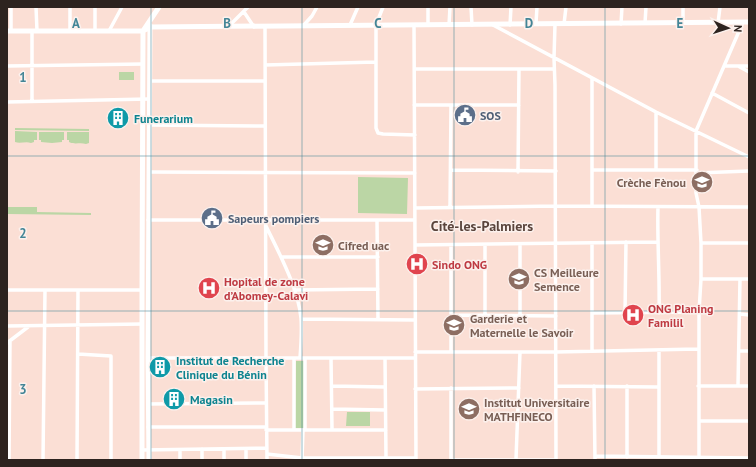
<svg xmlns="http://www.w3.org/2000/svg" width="756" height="467" viewBox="0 0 756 467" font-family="'PT Sans',sans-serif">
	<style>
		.green { fill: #bbd6a5 }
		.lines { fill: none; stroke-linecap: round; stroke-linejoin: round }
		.street { stroke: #fff; stroke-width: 3.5 }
		.secondary { stroke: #fff; stroke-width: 5 }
		.grid { fill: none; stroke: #438596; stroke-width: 1; stroke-opacity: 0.55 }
		.labels { text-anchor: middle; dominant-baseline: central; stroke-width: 3; stroke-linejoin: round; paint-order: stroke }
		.service-label { font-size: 12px; font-weight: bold; fill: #4e5e75; stroke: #fcf1ed; text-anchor: start }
		.culture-label { font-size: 12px; font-weight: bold; fill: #0d838f; stroke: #fcf1ed; text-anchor: start }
		.education-label { font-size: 12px; font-weight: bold; fill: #785e54; stroke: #fcf1ed; text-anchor: start }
		.health-label { font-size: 12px; font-weight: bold; fill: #be3a42; stroke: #fcf1ed; text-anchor: start }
		.quarter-label { font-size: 14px; font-weight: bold; fill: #5a443c; stroke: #fcf1ed }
		.grid-label { font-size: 13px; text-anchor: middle; font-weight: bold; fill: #438596; stroke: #fcf1ed; stroke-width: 3; stroke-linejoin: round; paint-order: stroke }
	</style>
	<rect width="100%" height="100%" fill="#fbdfd5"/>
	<path class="green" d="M119 72H134V80H119Z
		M15 128 89 129V131L15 130Z
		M15 131 37 132V140H34V142L31 143C26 141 20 144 15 142Z
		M39 132H64V140H62V142L52 143 41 142V140H39Z
		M67 132H89V143L86 144C80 142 75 145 69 142V140H67Z
		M358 177 408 178 407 214 358 213Z
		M7 207H37V212L91 213V215L7 214Z
		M296 361H304V428H295Z
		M347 412H370V426H346Z"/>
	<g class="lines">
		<path class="street" d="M36 7 37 31
			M70 7V31
			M383 7 376 25V128L378 133 383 134 415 135
			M471 7 472 25
			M244 12 254 27
			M536 23 537 7
			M645 23 646 7
			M683 23V7
			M718 23 720 7
			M555 24 554 58 555 85 556 460
			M564 24 566 7
			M621 24 622 7
			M350 25 358 7
			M414 25 416 460
			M428 25V7
			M449 25 450 7
			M493 25 656 112 749 157
			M510 25 511 7
			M229 26 248 7
			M265 26 266 358 267 460
			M303 26 312 16 317 7
			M11 31V7
			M95 31V7
			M109 31 122 7
			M265 65 376 62
			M7 66 143 64
			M724 66H749
			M738 66 749 72
			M414 69H554
			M150 81H265
			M712 93 749 113
			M32 101V31
			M7 102 149 99
			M414 105H519
			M656 112V170
			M149 125 265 126
			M451 170 556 171
			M592 170H697
			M149 172 415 173
			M518 172 519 69
			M697 173 749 171
			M592 206V78
			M450 207 451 105
			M658 207C657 242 660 277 659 313
			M415 208 556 206 749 207
			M148 220H415
			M377 220 378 320
			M266 226C279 253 298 288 301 318 302 331 301 345 300 358
			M701 243H749
			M520 244V315
			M415 245 657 242
			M451 245V352
			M485 245V315
			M281 257H378
			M701 279H749
			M7 290H142
			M294 290 378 289
			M592 313 699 312
			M625 313 626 242
			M740 314 749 315
			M451 315 556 316
			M301 319 415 320
			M7 326 142 324
			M7 343 28 327
			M659 350V457
			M592 351V243
			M739 351H749
			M415 352H556L698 349
			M78 354 111 356V460
			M148 358H415
			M294 358V430
			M305 358V430
			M331 358 332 429
			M385 358 386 458
			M738 385 740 279
			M332 386 385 387
			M556 386 658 387
			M594 386 595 460
			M698 386H749
			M451 388V460
			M415 389 519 388
			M148 404 266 403
			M332 409 385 410
			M699 421H749
			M148 427H266
			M266 430H386
			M202 449V460
			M246 449V460
			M142 450 267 448
			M267 454 302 458H416
			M595 456 749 458
			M627 457V386
			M302 459 303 430
			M516 459 520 352
			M9 460 10 341
			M43 460 45 290
			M77 460 78 290
			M180 460V450
			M224 460V449
			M451 460H556
			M699 460V312L701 279V243L699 207 696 193V131L743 22"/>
		<path class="secondary" d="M7 31H143L150 27 749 22
			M142 460V290L143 31 159 7
			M149 460 148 358 150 25"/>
	</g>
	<path class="grid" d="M151 7V460M302 7V460M454 7V460M605 7V460M7 156H749M7 311H749"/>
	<defs>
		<g id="civic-disc" transform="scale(1.15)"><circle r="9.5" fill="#5c6f8a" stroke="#fcf1ed"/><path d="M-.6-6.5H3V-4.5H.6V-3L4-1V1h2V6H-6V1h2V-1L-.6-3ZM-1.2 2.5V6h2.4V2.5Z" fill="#fff"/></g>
		<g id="building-disc" transform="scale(1.15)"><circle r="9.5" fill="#0f9aa8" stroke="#fcf1ed"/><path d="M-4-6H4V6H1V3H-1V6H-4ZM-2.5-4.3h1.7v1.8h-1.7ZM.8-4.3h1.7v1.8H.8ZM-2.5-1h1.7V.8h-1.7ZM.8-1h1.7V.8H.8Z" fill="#fff"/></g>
		<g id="school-disc" transform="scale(1.15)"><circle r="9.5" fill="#8d6e63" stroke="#fcf1ed"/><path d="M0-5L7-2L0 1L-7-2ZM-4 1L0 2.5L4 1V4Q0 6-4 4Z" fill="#fff"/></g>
		<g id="university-disc" transform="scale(1.15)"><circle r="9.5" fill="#8d6e63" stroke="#fcf1ed"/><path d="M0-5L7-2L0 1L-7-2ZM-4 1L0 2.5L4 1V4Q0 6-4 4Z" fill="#fff"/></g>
		<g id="hospital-disc" transform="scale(1.15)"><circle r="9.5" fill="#e0444e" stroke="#fcf1ed"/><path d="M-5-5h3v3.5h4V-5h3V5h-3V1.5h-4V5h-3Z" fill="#fff"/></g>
	</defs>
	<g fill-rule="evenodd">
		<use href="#civic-disc" x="465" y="115"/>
		<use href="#building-disc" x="118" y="118"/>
		<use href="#school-disc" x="702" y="182"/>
		<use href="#civic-disc" x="212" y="218"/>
		<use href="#university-disc" x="323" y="245"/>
		<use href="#hospital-disc" x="417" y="264"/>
		<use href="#school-disc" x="519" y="279"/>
		<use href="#hospital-disc" x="209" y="288"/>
		<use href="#hospital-disc" x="633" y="315"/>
		<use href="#school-disc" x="454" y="325"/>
		<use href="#building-disc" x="160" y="367"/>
		<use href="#building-disc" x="174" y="399"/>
		<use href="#school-disc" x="469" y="409"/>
	</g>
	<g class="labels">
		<g class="service-label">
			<text x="480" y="115">SOS</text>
			<text x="228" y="218">Sapeurs pompiers</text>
		</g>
		<g class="culture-label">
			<text x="134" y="118">Funerarium</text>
			<text x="176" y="360">Institut de Recherche<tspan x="176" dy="14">Clinique du Bénin</tspan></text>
			<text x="190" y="399">Magasin</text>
		</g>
		<g class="education-label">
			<text x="686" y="182" text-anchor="end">Crèche Fènou</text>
			<text x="338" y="245">Cifred uac</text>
			<text x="534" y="272">CS Meilleure<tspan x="534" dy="14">Semence</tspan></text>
			<text x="470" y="318">Garderie et<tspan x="470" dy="14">Maternelle le Savoir</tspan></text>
			<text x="484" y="402">Institut Universitaire<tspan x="484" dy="14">MATHFINECO</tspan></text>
		</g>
		<g class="health-label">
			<text x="432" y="264">Sindo ONG</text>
			<text x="224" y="281">Hopital de zone<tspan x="224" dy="14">d’Abomey-Calavi</tspan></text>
			<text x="648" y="308">ONG Planing<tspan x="648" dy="14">Familil</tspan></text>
		</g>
		<g class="quarter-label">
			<text x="482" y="226">Cité-les-Palmiers</text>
		</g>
	</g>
	<g class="grid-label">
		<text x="76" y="28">A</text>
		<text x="227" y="28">B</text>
		<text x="378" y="28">C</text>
		<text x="529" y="28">D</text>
		<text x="680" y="28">E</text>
		<text x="23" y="82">1</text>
		<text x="23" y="238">2</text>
		<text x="23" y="394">3</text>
	</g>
	<rect width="756" height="467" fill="none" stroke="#2d231f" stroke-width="16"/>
	<g transform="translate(728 28) rotate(93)" stroke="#fcf1ed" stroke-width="3" paint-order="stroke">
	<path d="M0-3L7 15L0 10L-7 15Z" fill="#2d231f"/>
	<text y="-6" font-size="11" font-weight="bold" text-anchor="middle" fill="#2d231f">N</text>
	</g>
</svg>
